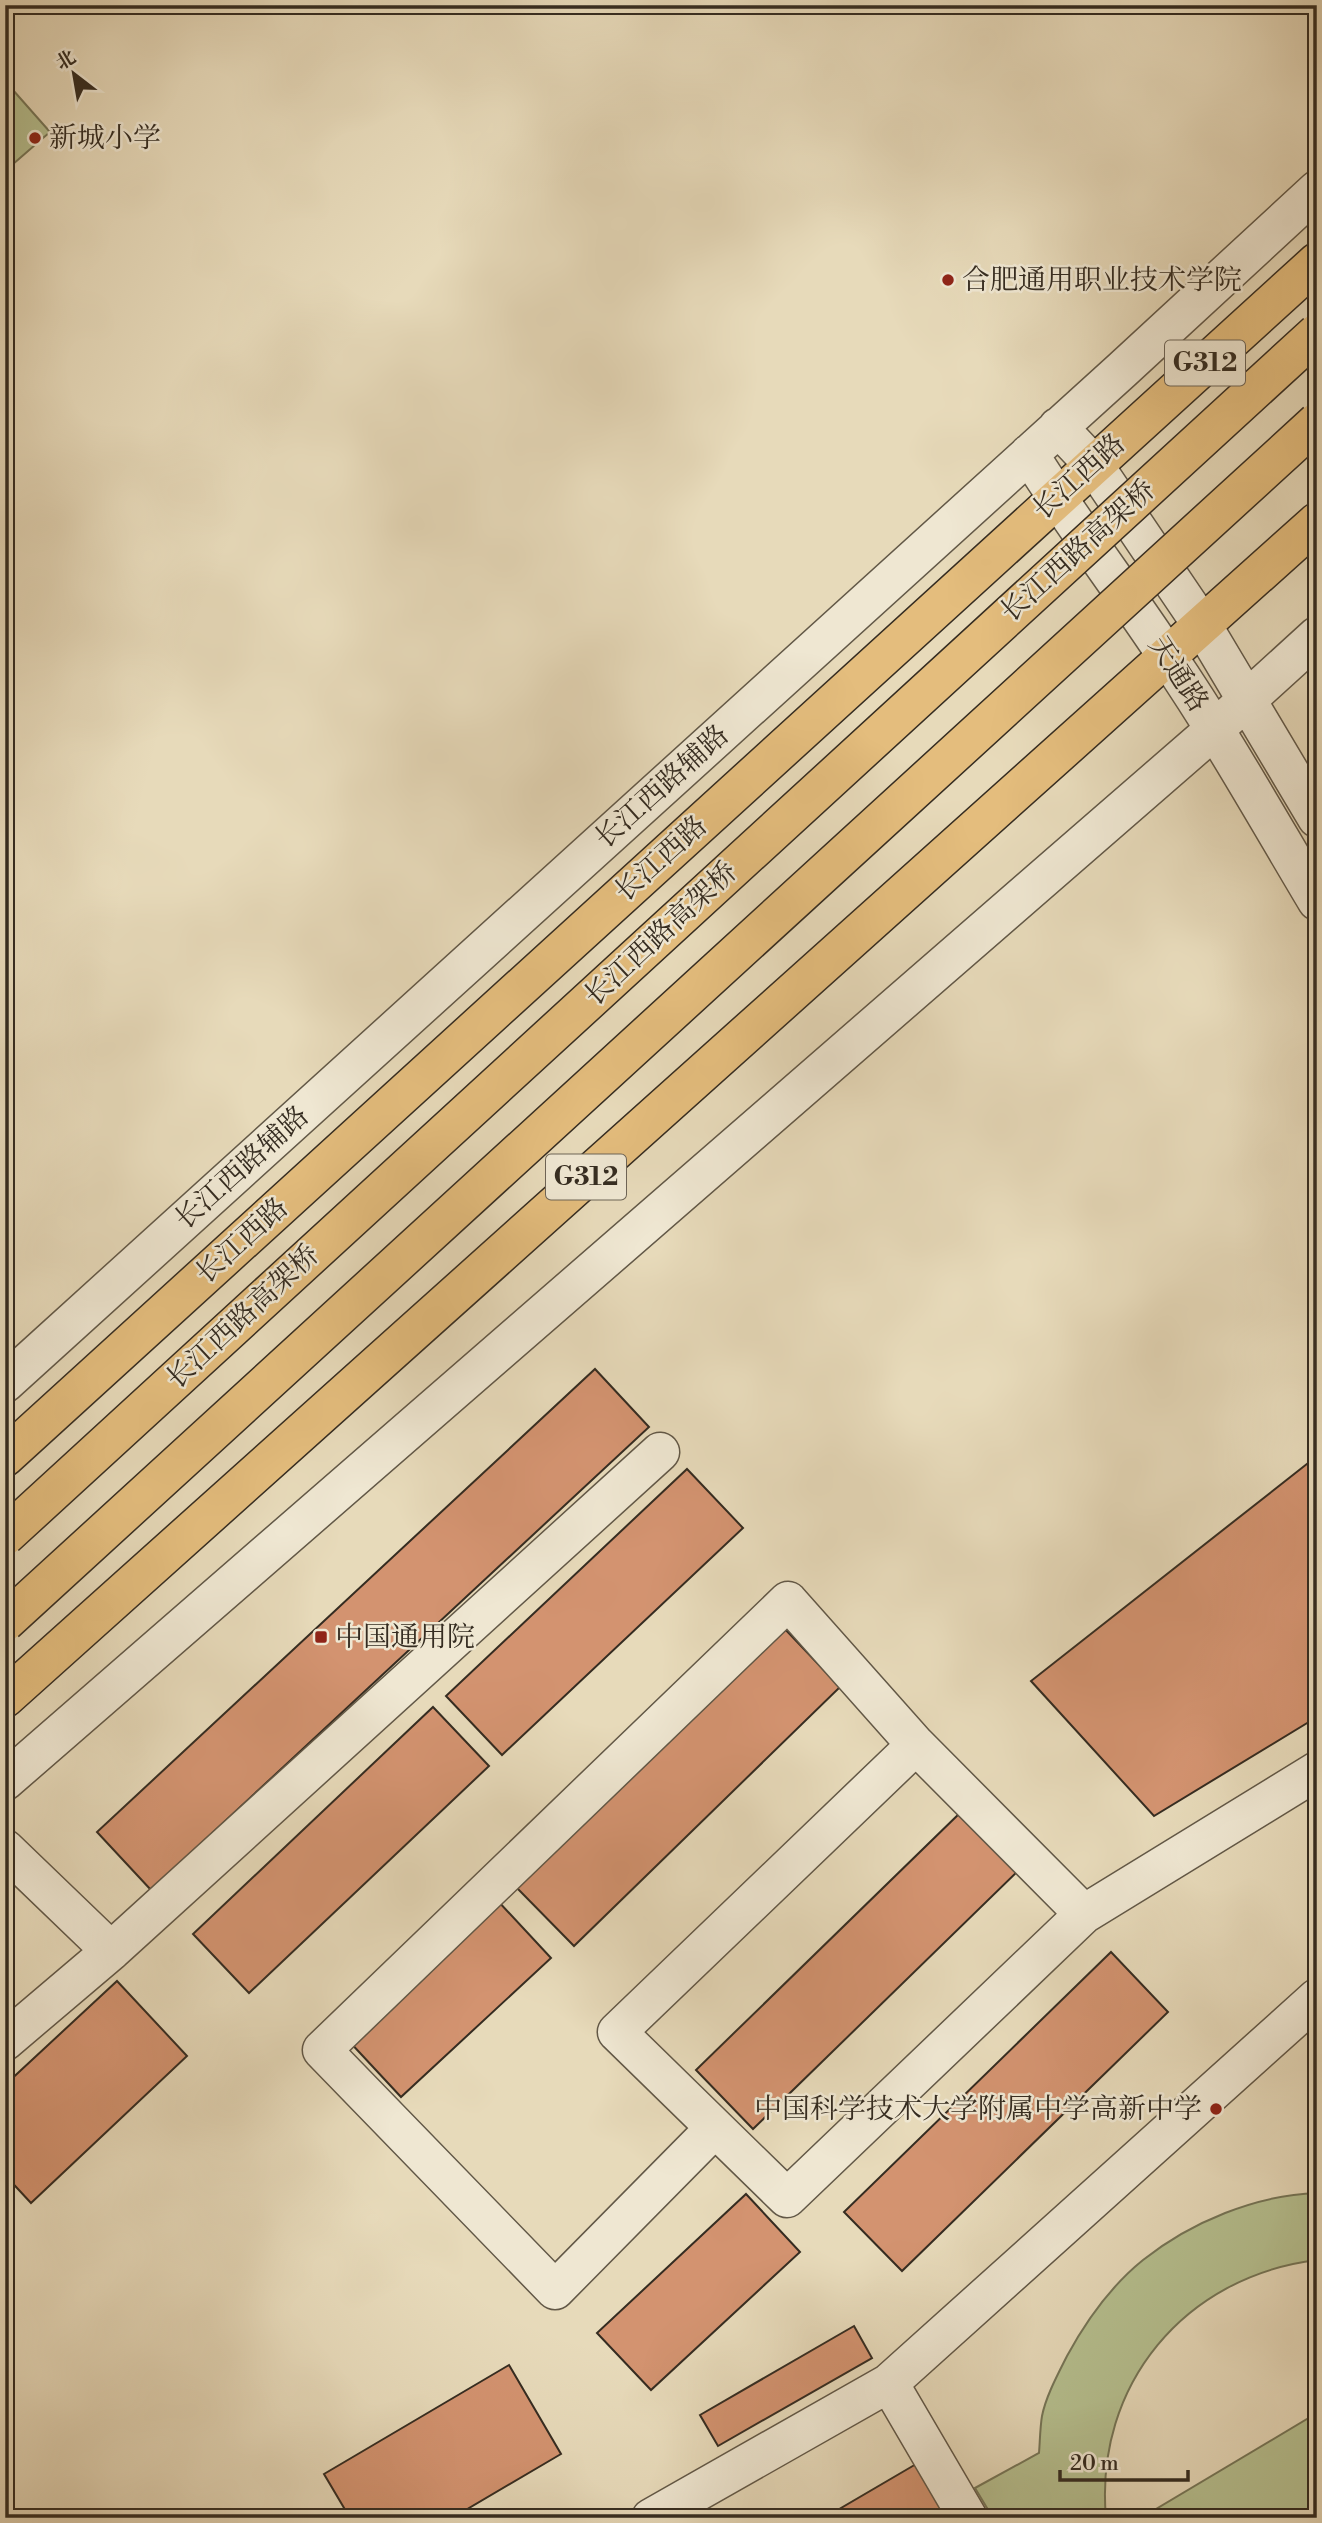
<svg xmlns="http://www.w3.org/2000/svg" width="1322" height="2523" viewBox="0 0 1322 2523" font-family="'Libre Bodoni','Noto Serif SC',serif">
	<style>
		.green { fill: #b6c090; stroke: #767658; stroke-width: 2 }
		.building { fill: #d39370; stroke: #352c21; stroke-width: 2 }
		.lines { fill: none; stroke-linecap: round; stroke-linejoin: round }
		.minor-casing { stroke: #625847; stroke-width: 41 }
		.highway-casing { stroke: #352c21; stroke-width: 41 }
		.minor { stroke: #efe7d2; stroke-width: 38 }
		.highway { stroke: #e4bd7d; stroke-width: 38 }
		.highway-bridge-casing { stroke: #352c21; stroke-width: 41; stroke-linecap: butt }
		.highway-bridge { stroke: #e4bd7d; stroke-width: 38 }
		.poi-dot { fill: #8f2418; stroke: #efe7d2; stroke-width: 2.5 }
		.labels { text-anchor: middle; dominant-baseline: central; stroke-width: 5; stroke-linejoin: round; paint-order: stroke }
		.shield { fill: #efe7d2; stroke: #6d6456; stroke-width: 2 }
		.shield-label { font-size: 26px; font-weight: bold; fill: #352c21 }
		.poi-label { font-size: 28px; fill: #352c21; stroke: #efe7d2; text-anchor: start }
		.street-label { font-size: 28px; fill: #352c21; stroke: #efe7d2 }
	</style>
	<rect width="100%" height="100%" fill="#e7daba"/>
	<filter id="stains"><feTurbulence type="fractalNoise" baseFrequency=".00286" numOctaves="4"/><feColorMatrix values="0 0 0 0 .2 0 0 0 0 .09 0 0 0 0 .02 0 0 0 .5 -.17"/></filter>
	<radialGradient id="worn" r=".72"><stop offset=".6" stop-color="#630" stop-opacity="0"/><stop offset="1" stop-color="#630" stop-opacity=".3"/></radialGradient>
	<path class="green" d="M5 81 50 132 5 171Z
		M1317 2193V2260C1185 2276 1094 2385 1106 2518H993L975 2488 1039 2453C1040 2441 1040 2428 1042 2416 1046 2396 1058 2374 1067 2356 1086 2321 1112 2285 1143 2260 1191 2222 1256 2195 1317 2193Z
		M1317 2413V2518H1141Z"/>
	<path class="building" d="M595 1369 649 1427 151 1890 97 1832Z
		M1317 1456V1717L1154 1816 1031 1681Z
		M687 1469 743 1528 502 1755 446 1696Z
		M783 1627 840 1687 574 1946 516 1887Z
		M433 1707 489 1766 249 1993 193 1934Z
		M963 1810 1020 1869 753 2129 696 2070Z
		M497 1900 551 1958 401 2097 347 2039Z
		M1111 1952 1168 2012 902 2271 844 2212Z
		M117 1981 187 2056 31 2203 5 2175V2085Z
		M746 2194 800 2252 651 2390 597 2333Z
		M854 2326 872 2358 718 2446 700 2415Z
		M509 2365 561 2454 452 2518H350L324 2474Z
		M923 2460 958 2518H824Z"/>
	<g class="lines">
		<g class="minor-casing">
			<path id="minor" d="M1058 427 1093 464 1202 625 1317 818
				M1029 454C1072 523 1122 588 1167 656 1221 735 1268 819 1317 901
				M5 1383 1122 370 1317 190
				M5 1781 1215 729 1317 636
				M5 1849 111 1951 5 2041
				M1084 1914 916 1745 617 2032 787 2198 1084 1914 1317 1771
				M111 1951 660 1452
				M715 2128 555 2290 322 2050 788 1601 916 1745
				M889 2383 968 2518
				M651 2518 889 2383 1317 1998"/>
		</g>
		<g class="highway-casing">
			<path id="highway" d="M5 1457 1317 262
				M5 1698 1317 522"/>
		</g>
		<use href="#minor" class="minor"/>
		<use href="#highway" class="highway"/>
		<g class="highway-bridge-casing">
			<path id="highway-bridge" d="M5 1536 1317 333
				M5 1622 1317 422"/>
		</g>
		<use href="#highway-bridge" class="highway-bridge"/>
	</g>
	<g class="poi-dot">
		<circle cx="35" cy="138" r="7"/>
		<circle cx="948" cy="280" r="7"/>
		<rect x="314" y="1630" width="14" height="14" rx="3.5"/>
		<circle cx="1216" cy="2109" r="7"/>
	</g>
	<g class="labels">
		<g class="shield">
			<rect x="1165" y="340.5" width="80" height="45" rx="5"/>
			<rect x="546" y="1154.5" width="80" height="45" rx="5"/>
		</g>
		<g class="shield-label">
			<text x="1205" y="363">G312</text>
			<text x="586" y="1177">G312</text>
		</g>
		<g class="poi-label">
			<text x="49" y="138">新城小学</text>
			<text x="962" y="280">合肥通用职业技术学院</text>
			<text x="335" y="1637">中国通用院</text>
			<text x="1202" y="2109" text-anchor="end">中国科学技术大学附属中学高新中学</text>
		</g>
		<g class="street-label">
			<text transform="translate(1079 477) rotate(-42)">长江西路</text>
			<text transform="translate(1078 551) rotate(-42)">长江西路高架桥</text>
			<text transform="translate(1178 674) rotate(57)">天通路</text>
			<text transform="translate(662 787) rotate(-42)">长江西路辅路</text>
			<text transform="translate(661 859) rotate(-42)">长江西路</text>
			<text transform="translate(661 934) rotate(-43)">长江西路高架桥</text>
			<text transform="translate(242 1168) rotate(-42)">长江西路辅路</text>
			<text transform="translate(242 1241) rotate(-42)">长江西路</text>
			<text transform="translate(243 1317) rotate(-43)">长江西路高架桥</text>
		</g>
	</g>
	<rect width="1322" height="2523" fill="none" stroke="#e7daba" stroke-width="28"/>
	<rect x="7" y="7" width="1308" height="2509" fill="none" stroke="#352c21" stroke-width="3.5"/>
	<rect x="14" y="14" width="1294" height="2495" fill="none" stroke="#352c21" stroke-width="2"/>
	<g transform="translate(74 74) rotate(329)" stroke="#efe7d2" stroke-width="5" paint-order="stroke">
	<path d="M0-5L12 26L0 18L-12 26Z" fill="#352c21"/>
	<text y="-10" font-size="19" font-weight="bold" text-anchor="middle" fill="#352c21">北</text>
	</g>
	<path d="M1060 2470v10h128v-10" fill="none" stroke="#352c21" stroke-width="3.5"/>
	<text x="1070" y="2470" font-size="21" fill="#352c21" stroke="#efe7d2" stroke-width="5" paint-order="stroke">20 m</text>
	<rect width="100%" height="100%" filter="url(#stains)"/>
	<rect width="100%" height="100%" fill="url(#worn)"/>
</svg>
